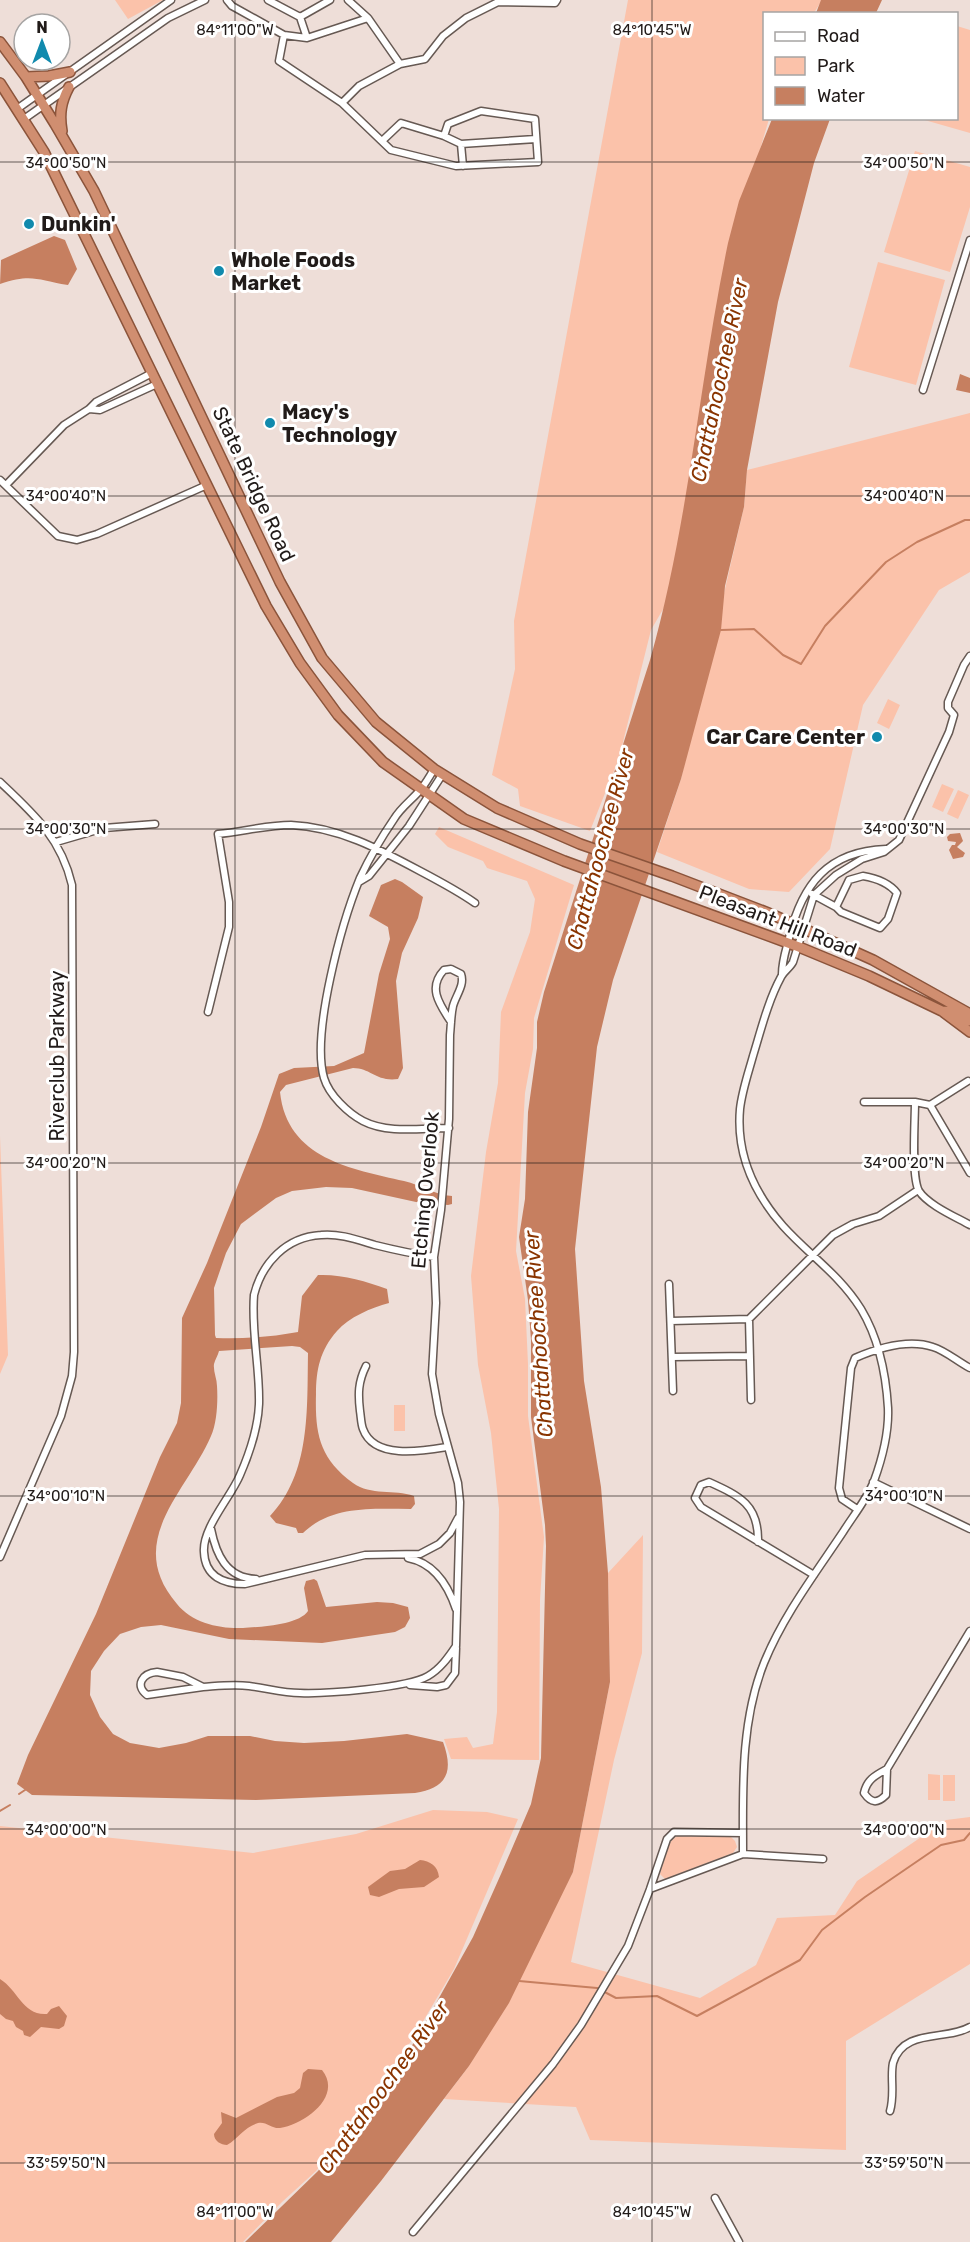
<svg xmlns="http://www.w3.org/2000/svg" width="970" height="2242" viewBox="0 0 970 2242" font-family="Rubik,sans-serif">
	<style>
		.green { fill: #fbc2aa }
		.water { fill: #c67f60 }
		.lines { fill: none; stroke-linecap: round; stroke-linejoin: round }
		.stream { stroke: #c67f60; stroke-width: 2 }
		.minor-casing { stroke: #665953; stroke-width: 9 }
		.trunk-casing { stroke: #8b543b; stroke-width: 12 }
		.minor { stroke: #fff; stroke-width: 6 }
		.trunk { stroke: #d08e70; stroke-width: 9 }
		.ticks { fill: none; stroke: #211b19; stroke-width: 1.5; stroke-opacity: 0.45 }
		.poi-dot { fill: #118aad; stroke: #fff; stroke-width: 2 }
		.labels { text-anchor: middle; dominant-baseline: central; stroke-width: 6; stroke-linejoin: round; paint-order: stroke }
		.poi-label { font-size: 20px; font-weight: bold; fill: #211b19; stroke: #fff; text-anchor: start }
		.street-label { font-size: 20px; fill: #211b19; stroke: #fff }
		.water-label { font-size: 21px; font-style: italic; fill: #893400; stroke: #fff }
		.ticks-label { font-size: 15px; text-anchor: middle; fill: #211b19; stroke: #fff; stroke-width: 6; stroke-linejoin: round; paint-order: stroke }
	</style>
	<rect width="100%" height="100%" fill="#eeded8"/>
	<path class="green" d="M115 0H163L128 19Z
		M628 0H822L814 13 764 14V118L769 119 751 180 684 573 651 630 619 758 590 831 520 806 518 789 492 775 515 669 514 621Z
		M957 26 970 30V133L921 119 956 118Z
		M915 151 970 167V207L950 272 884 252Z
		M878 262 945 280 916 385 849 367Z
		M970 413V572L939 590 863 705 830 849 789 892 749 889 657 852 681 779 744 507 747 470Z
		M888 699 900 705 889 729 877 723Z
		M942 784 954 789 943 812 932 807Z
		M958 790 969 795 958 819 947 814Z
		M439 827 574 885 534 1018 533 1049 525 1093 516 1251 525 1299 528 1364V1416L544 1537 540 1600 539 1760 451 1759 444 1739 467 1737 473 1748 493 1744 497 1712 499 1509 491 1433 478 1365 471 1276 486 1152 498 1083 501 1012 530 932 535 899 527 881 487 868 483 861 448 847 435 834Z
		M0 1136 8 1355 0 1374Z
		M394 1405H405V1431H394Z
		M643 1535 642 1653 614 1760 571 1962 700 1998 756 1965 777 1918 835 1915 857 1881 946 1820 970 1817V1964L846 2041V2150L590 2140 576 2107 444 2099 469 2066 573 1872 610 1682 608 1573Z
		M928 1774 940 1775V1800H928Z
		M943 1775H955V1801H943Z
		M433 1810 487 1812 518 1819 454 1969 412 2040 385 2076 344 2136 316 2171 282 2202 243 2242H0V1826L253 1853 356 1834Z
		M677 1836 731 1837 735 1841 737 1847 733 1853 665 1879 660 1874 670 1842Z"/>
	<path class="water" d="M821 0H882L876 13H816Z
		M772 119H830L814 163 778 302 747 470 744 507 725 586 721 630 681 779 613 980 597 1047 575 1249 584 1381 601 1487 608 1573 610 1682 573 1872 509 2003 469 2066 381 2181 331 2242H245L318 2171 365 2114 415 2041 473 1937 501 1874 531 1804 541 1758 546 1546 545 1525 531 1417V1340L528 1300 519 1237 525 1199 528 1112 537 1048V1022L544 992 650 660C689 523 699 382 728 243L739 201Z
		M54 236 65 240 77 269 68 285C37 280 32 273 0 284L1 260Z
		M960 374 970 378V393L956 390Z
		M960 833 963 841 957 847 965 853 963 857 953 859 949 850 952 845H955L956 842 948 841 947 837 950 834Z
		M395 879 402 882 423 897 418 918 402 953 396 981 403 1068 398 1079C376 1082 371 1068 353 1068L286 1085 280 1092C287 1159 352 1169 404 1181 422 1185 434 1195 452 1196V1204L448 1205 416 1202 352 1188 326 1187 292 1191 276 1198 241 1224 226 1253 214 1288 215 1335 216 1338C244 1339 271 1337 298 1332L302 1296 318 1275C342 1274 365 1281 387 1289L389 1303C371 1308 349 1317 337 1331 320 1350 316 1370 316 1394 315 1433 319 1458 353 1483 371 1496 394 1489 414 1496L415 1504 411 1509C373 1509 332 1505 303 1533H298L296 1528 276 1523 270 1516C311 1473 307 1409 308 1353L300 1347 292 1346 219 1351C218 1355 215 1360 214 1364 213 1371 217 1379 217 1386 218 1401 217 1423 211 1436 187 1492 123 1541 177 1604 192 1623 220 1629 243 1628 259 1627 299 1625 308 1611L304 1588 306 1581 314 1579 317 1581 326 1607 377 1602 393 1603 408 1607 410 1618 405 1627 395 1632 322 1643 229 1639 161 1625 141 1627 120 1634 104 1651 91 1671 90 1695 100 1717 113 1734 130 1743 159 1748 186 1743 208 1736H250L275 1741 304 1743 344 1741 407 1734 443 1742C454 1772 447 1788 415 1793L256 1800 32 1795 17 1784 28 1755 96 1614 160 1457 177 1423 181 1403 182 1318 207 1263 261 1127 279 1074 294 1068 334 1066 364 1053 379 974 390 939 388 927 369 916 381 885Z
		M420 1860C430 1861 438 1866 439 1877L424 1887 399 1889 379 1897 370 1895 368 1887 390 1871 405 1869Z
		M0 1979C18 1990 23 2016 47 2014L51 2009 59 2006 67 2016 64 2026 59 2029 41 2027 30 2037 24 2035 23 2031 16 2027 13 2021 6 2019 0 2014Z
		M308 2069 322 2070C343 2096 305 2124 280 2128 272 2129 266 2121 258 2123 244 2127 239 2138 227 2145 221 2145 214 2141 214 2134L222 2123 221 2112 236 2118 277 2097 294 2093 300 2088 303 2073Z"/>
	<g class="lines">
		<path class="stream" d="M721 630 754 629 783 655 801 664 825 626 886 562 917 542 965 520H970
			M19 1794 25 1790
			M0 1811 10 1805
			M519 1981 597 1988 616 1998 657 1996 697 2016 800 1960 822 1930 865 1897 941 1845 964 1840 970 1833"/>
		<g class="minor-casing">
			<path id="minor" d="M227 0 232 6 284 35 279 61 342 103 391 150 456 166 538 162 535 119 481 111 448 124 444 136 401 123 382 141
				M268 0 300 17
				M348 0 368 18
				M284 35 307 38 368 18 400 64 359 86 342 103
				M307 38 300 17 330 0
				M400 64 425 59 443 36 466 18 498 2 555 3 557 0
				M17 109 171 0
				M24 119 168 18 205 0
				M444 136 461 144 463 166
				M461 144 536 139
				M923 390 970 240
				M89 409 100 410 157 384
				M0 480 58 536 77 540 97 534 207 485
				M6 485 64 425 89 409 96 402 152 373
				M434 769C430 776 426 783 421 789 413 799 401 807 394 819 383 835 368 861 360 878 342 922 311 1033 324 1078 329 1095 348 1113 363 1121 388 1134 421 1128 449 1128
				M0 782C34 814 61 838 72 885L74 1352 72 1376 61 1416 0 1557
				M56 842 104 828 155 824
				M863 876C875 878 889 883 897 893L888 919 880 928 841 912 836 907 849 880Z
				M359 882 369 876 409 826 442 775
				M812 894 836 907
				M782 974C782 961 786 950 789 938 802 884 828 851 886 849
				M208 1012 229 927V902L218 834C242 832 266 825 291 825 338 827 379 849 420 871 439 881 458 891 475 903
				M864 1102H915L930 1105 970 1173
				M915 1102C915 1121 911 1177 919 1191 928 1205 956 1217 970 1225
				M930 1105 968 1081
				M434 1257C414 1254 395 1250 375 1245 358 1240 339 1233 321 1235 286 1237 262 1263 254 1295 251 1331 260 1368 259 1404 258 1429 250 1452 240 1475 231 1497 202 1528 204 1552 205 1577 224 1584 245 1584L365 1555 420 1554 439 1544 450 1533 458 1518
				M669 1284 673 1391
				M749 1319 751 1400
				M671 1321 749 1319 833 1235 853 1224 879 1216 918 1190
				M672 1357 750 1356
				M366 1366C358 1382 358 1394 360 1411 361 1417 361 1424 363 1429 374 1460 423 1451 447 1447
				M873 1482 970 1529
				M857 1509 842 1499 839 1488 851 1368 855 1358C878 1348 909 1339 933 1347 946 1351 958 1362 970 1368
				M211 1529C216 1554 226 1578 256 1579
				M758 1542C759 1505 740 1496 709 1482L701 1485 695 1498 701 1507 814 1575
				M408 1558C434 1563 448 1585 456 1609
				M157 1672 183 1677 203 1687 147 1695C134 1685 143 1673 157 1672Z
				M410 1685 437 1687 446 1685 455 1673 456 1648
				M203 1687C218 1686 233 1684 249 1686 266 1688 283 1693 300 1693 324 1694 408 1688 428 1676 440 1669 448 1658 456 1646L460 1502 458 1483 439 1414 432 1374 436 1303 434 1257 441 1210 449 1119 450 1035C451 1025 451 1015 453 1006 456 995 465 985 461 974L451 969 444 970C427 988 440 1005 451 1022
				M887 1769 970 1631
				M887 1769 886 1795C877 1804 871 1803 864 1793 867 1779 876 1775 887 1769Z
				M743 1854C743 1791 740 1723 764 1663 783 1616 815 1574 843 1532 853 1516 867 1499 874 1481 882 1459 889 1432 888 1408 886 1374 879 1339 861 1309 839 1274 809 1255 783 1226 754 1193 736 1154 740 1109 742 1091 748 1074 753 1056 761 1030 768 1001 781 977 784 971 790 968 793 962L814 895 836 875 862 859 884 852 899 840 949 732 954 715 948 708V702L964 665 970 656
				M650 1889 743 1854 823 1859
				M890 2111C895 2094 890 2077 893 2063 903 2028 946 2041 970 2027
				M715 2198 739 2242
				M413 2232 553 2064 581 2025 628 1946 650 1889 667 1839 674 1832 743 1833"/>
		</g>
		<g class="trunk-casing">
			<path id="trunk" d="M0 42 26 77 55 124 94 191 280 582 322 658 376 722 434 769 497 808 580 844 672 876 771 914 873 960 970 1014
				M26 77 49 76 70 72
				M0 83 44 152 266 606 300 663 338 715 383 762 464 819 564 861 799 947 869 976 942 1011 970 1032
				M62 131C59 114 61 102 69 87
				M942 1011 957 1012 970 1021"/>
		</g>
		<use href="#minor" class="minor"/>
		<use href="#trunk" class="trunk"/>
	</g>
	<path class="ticks" d="M235 0V2242M652 0V2242M0 162H970M0 496H970M0 829H970M0 1163H970M0 1496H970M0 1829H970M0 2163H970"/>
	<g class="poi-dot">
		<circle cx="29" cy="224" r="6"/>
		<circle cx="219" cy="271" r="6"/>
		<circle cx="270" cy="423" r="6"/>
		<circle cx="877" cy="737" r="6"/>
	</g>
	<g class="labels">
		<g class="poi-label">
			<text x="41" y="224">Dunkin'</text>
			<text x="231" y="260">Whole Foods<tspan x="231" dy="23">Market</tspan></text>
			<text x="282" y="412">Macy's<tspan x="282" dy="23">Technology</tspan></text>
			<text x="865" y="737" text-anchor="end">Car Care Center</text>
		</g>
		<g class="street-label">
			<text transform="translate(254 484) rotate(65)">State Bridge Road</text>
			<text transform="translate(778 921) rotate(21)">Pleasant Hill Road</text>
			<text transform="translate(57 1056) rotate(-90)">Riverclub Parkway</text>
			<text transform="translate(425 1190) rotate(-85)">Etching Overlook</text>
		</g>
		<g class="water-label">
			<text transform="translate(719 380) rotate(-78)">Chattahoochee River</text>
			<text transform="translate(600 849) rotate(-75)">Chattahoochee River</text>
			<text transform="translate(538 1334) rotate(-94)">Chattahoochee River</text>
			<text transform="translate(383 2087) rotate(-54)">Chattahoochee River</text>
		</g>
	</g>
	<g class="ticks-label">
		<text x="235" y="35">84°11'00"W</text>
		<text x="652" y="35">84°10'45"W</text>
		<text x="66" y="168">34°00'50"N</text>
		<text x="904" y="168">34°00'50"N</text>
		<text x="66" y="501">34°00'40"N</text>
		<text x="904" y="501">34°00'40"N</text>
		<text x="66" y="834">34°00'30"N</text>
		<text x="904" y="834">34°00'30"N</text>
		<text x="66" y="1168">34°00'20"N</text>
		<text x="904" y="1168">34°00'20"N</text>
		<text x="66" y="1501">34°00'10"N</text>
		<text x="904" y="1501">34°00'10"N</text>
		<text x="66" y="1835">34°00'00"N</text>
		<text x="904" y="1835">34°00'00"N</text>
		<text x="66" y="2168">33°59'50"N</text>
		<text x="904" y="2168">33°59'50"N</text>
		<text x="235" y="2217">84°11'00"W</text>
		<text x="652" y="2217">84°10'45"W</text>
	</g>
	<rect x="763" y="12" width="195" height="108" fill="#ffffff" stroke="#a6a4a3" stroke-width="1.5"/>
	<rect x="775" y="32" width="30" height="9" fill="#ffffff" stroke="#a6a4a3" stroke-width="1.5"/>
	<text x="817" y="42" font-size="18" fill="#211b19">Road</text>
	<rect x="775" y="57" width="30" height="18" fill="#fbc2aa" stroke="#a6a4a3" stroke-width="1.5"/>
	<text x="817" y="72" font-size="18" fill="#211b19">Park</text>
	<rect x="775" y="87" width="30" height="18" fill="#c67f60" stroke="#a6a4a3" stroke-width="1.5"/>
	<text x="817" y="102" font-size="18" fill="#211b19">Water</text>
	<g transform="translate(42 42)"><circle r="28" fill="#ffffff" stroke="#a6a4a3" stroke-width="1.5"/>
	<path d="M0-4.5L10 22L0 15L-10 22Z" fill="#118aad"/>
	<text y="-9" font-size="16" font-weight="bold" text-anchor="middle" fill="#211b19">N</text>
	</g>
</svg>
